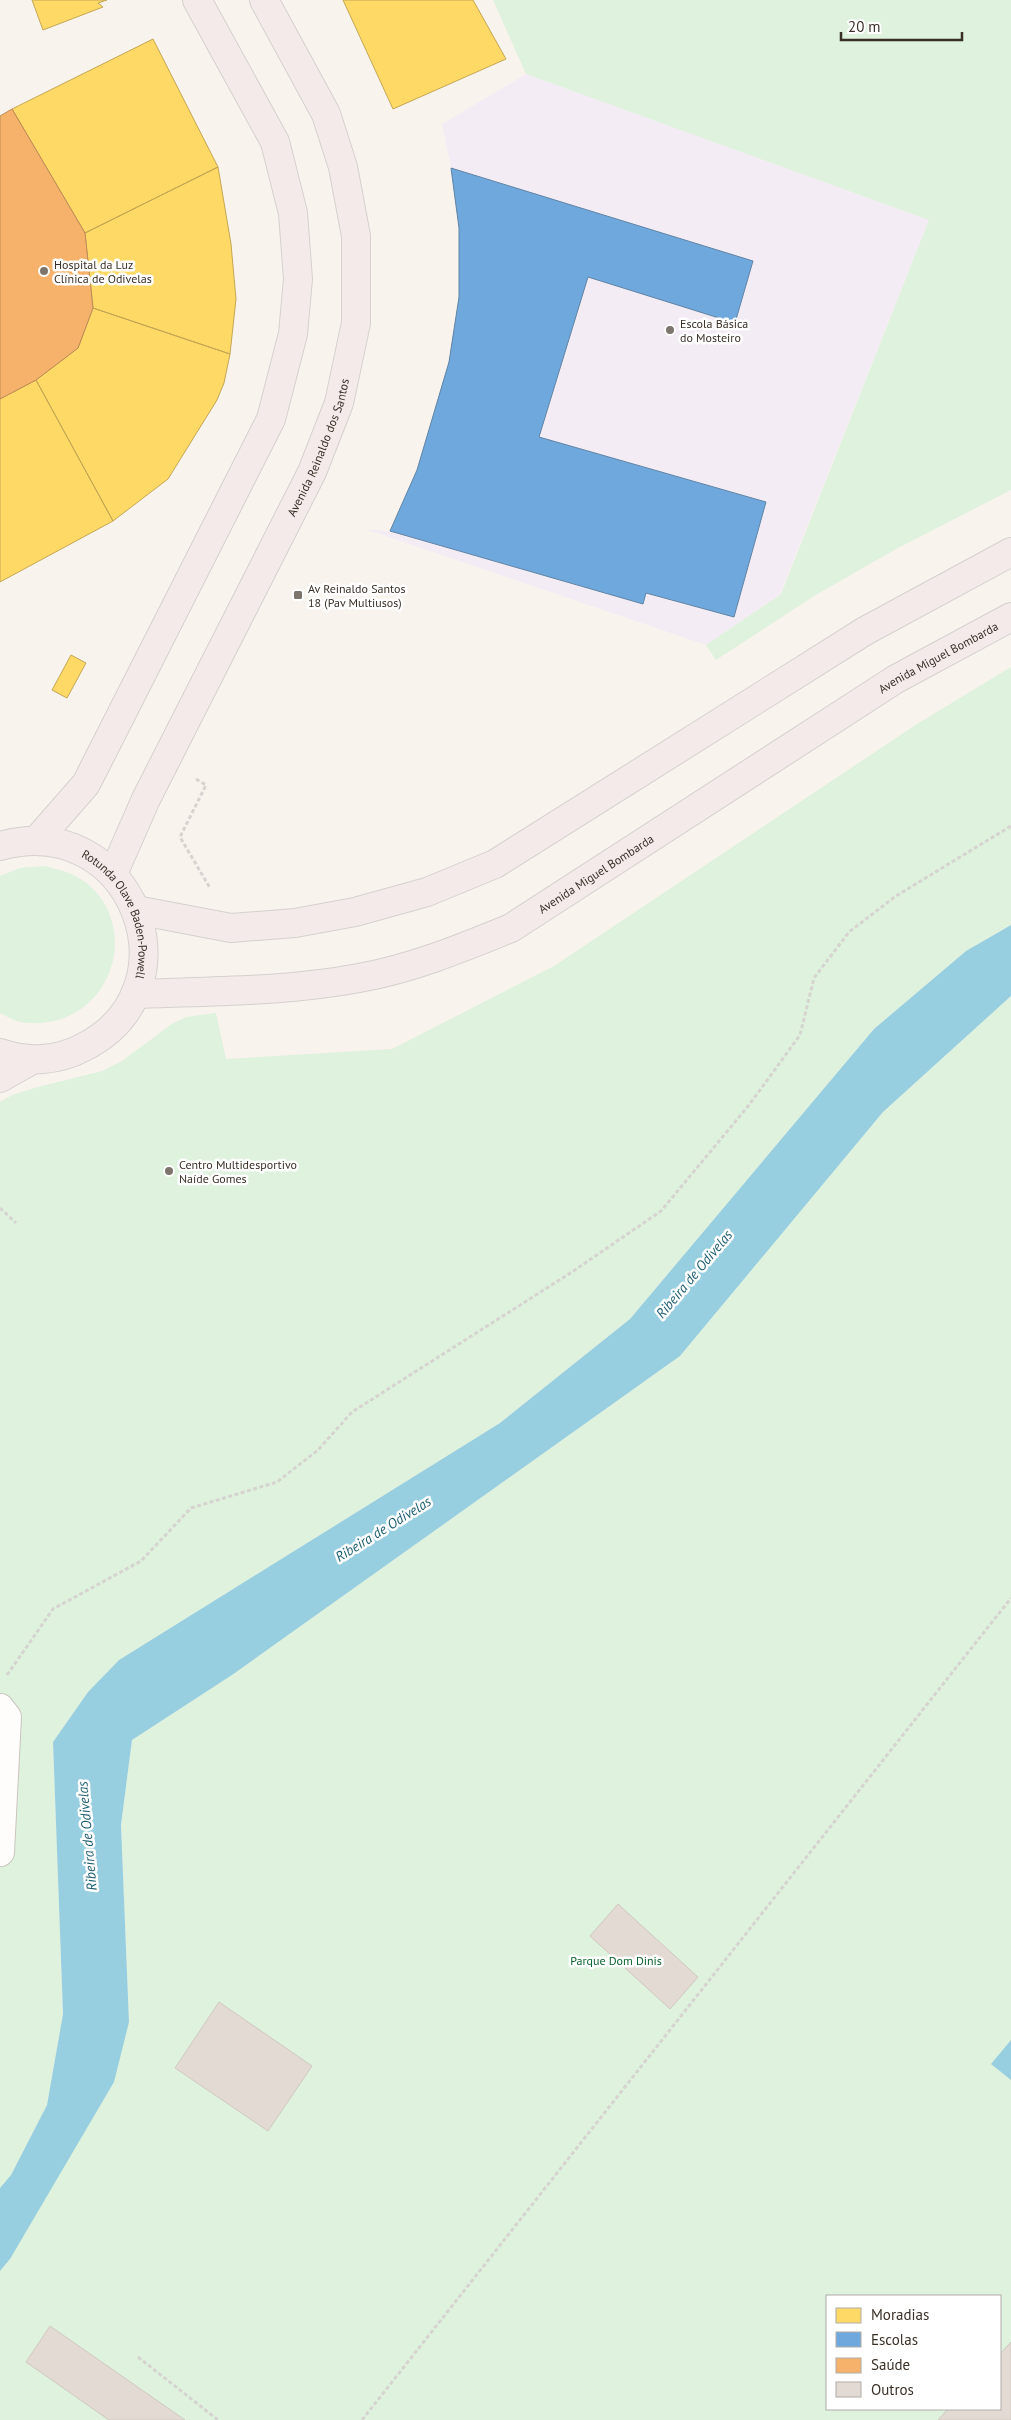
<svg xmlns="http://www.w3.org/2000/svg" width="1011" height="2420" viewBox="0 0 1011 2420" font-family="'PT Sans',sans-serif">
	<style>
		.education { fill: #f4ecf5 }
		.green { fill: #def2dd; fill-rule: evenodd }
		.water { fill: #98cfe0 }
		.homes { fill: #ffd966; stroke: #c4a653 }
		.schools { fill: #6fa8dc; stroke: #5f84a5 }
		.health { fill: #f6b26b; stroke: #be8b56 }
		.building { fill: #e3dad3; stroke: #d0c8c1 }
		.lines { fill: none; stroke-linecap: round; stroke-linejoin: round }
		.minor-casing { stroke: #ccc4be; stroke-width: 30 }
		.major-casing { stroke: #d5d1cd; stroke-width: 30 }
		.path { stroke: #d6d3d1; stroke-width: 3; stroke-dasharray: 4 2.5; stroke-linecap: butt }
		.minor { stroke: #fefdfc; stroke-width: 28 }
		.major { stroke: #f4eaea; stroke-width: 28 }
		.poi-dot { fill: #7d746c; stroke: #fff; stroke-width: 2 }
		.labels { text-anchor: middle; dominant-baseline: central; stroke-width: 5; stroke-linejoin: round; paint-order: stroke }
		.poi-label { font-size: 12px; fill: #3a2f26; stroke: #fff; text-anchor: start }
		.street-label { font-size: 12px; fill: #3a2f26; stroke: #fff }
		.park-label { font-size: 12px; fill: #08632c; stroke: #fff }
		.water-label { font-size: 14px; font-style: italic; fill: #1c5d70; stroke: #fff }
	</style>
	<rect width="100%" height="100%" fill="#f9f3ee"/>
	<path class="education" d="M526 74 929 220 780 594 706 645 365 529 390 531 417 470 449 362 459 297V228L451 168 442 124Z"/>
	<path class="green" d="M493 0H1011V490L896 549 814 596 716 660 706 645 781 594 929 220 526 74Z
		M1011 667V925L966 951 874 1029 630 1319 500 1423 119 1660 88 1692 53 1742 63 2014 47 2105 11 2175 0 2188V1102L12 1095 34 1088 102 1071 122 1061 173 1023 186 1017 216 1013 226 1059 392 1049 554 966 917 724Z
		M45 866C61 870 77 874 90 886 135 927 116 1003 58 1020 46 1023 30 1025 17 1021 11 1019 6 1016 0 1013V876L20 868Z
		M1011 996V2420H0V2271L10 2259 129 2022 121 1825 132 1740 232 1675 680 1356 883 1112ZM827 2296H1000V2409H827Z"/>
	<path class="water" d="M1011 925V996L883 1112 680 1356 232 1675 132 1740 121 1825 129 2022 114 2082 10 2259 0 2271V2188L11 2175 47 2105 63 2014 53 1742 88 1692 119 1660 500 1423 630 1319 874 1029 966 951Z
		M1011 2040V2080L991 2064Z"/>
	<path class="homes" d="M32 0H107L98 3 103 7 43 30Z
		M343 0H473L506 59 393 109Z
		M153 39 218 167 85 233 12 109Z
		M218 167 231 244 236 299 230 354 93 308 85 233Z
		M93 308 230 354 224 383 217 400 168 479 113 521 36 380 78 348Z
		M36 380 113 521 0 582V399Z
		M71 655 86 663 67 698 52 690Z"/>
	<path class="schools" d="M451 168 753 261 735 323 588 277 539 437 766 502 734 617 646 593 643 604 390 531 417 470 449 362 459 297V228Z"/>
	<path class="health" d="M12 109 85 233 93 308 78 348 36 380 0 399V116Z"/>
	<path class="building" d="M618 1904 698 1977 670 2009 590 1936Z
		M219 2002 312 2066 268 2131 175 2068Z
		M50 2326 185 2420H109L26 2362Z
		M1011 2342V2420H938L948 2409H1000V2354Z"/>
	<g class="lines">
		<g class="minor-casing">
			<path id="minor" d="M0 1708 7 1717 0 1852"/>
		</g>
		<g class="major-casing">
			<g id="major">
				<path d="M37 840 86 784 271 419 293 334 298 279 293 213 275 142 197 0"/>
				<path id="s1" d="M0 846C131 809 201 987 84 1047 58 1061 28 1063 0 1053"/>
				<path id="s2" d="M113 874 146 799 312 472 339 403 356 323V236L343 167 326 114 264 0"/>
				<path d="M136 910 231 928 295 923 355 912 427 892 495 864 865 631 1011 552"/>
				<path id="s3" d="M135 994C209 991 285 992 359 978 411 969 462 948 511 928L896 679 1011 617"/>
				<path d="M0 1078 32 1060"/>
			</g>
		</g>
		<path class="path" d="M196 779 206 785 180 837 210 888
			M0 1208 16 1223
			M7 1675 53 1609 141 1561 191 1508 277 1482 318 1450 352 1412 572 1272 661 1211 749 1105 800 1035 814 978 849 932 896 896 1011 826
			M138 2357 218 2420
			M362 2420 1011 1598"/>
		<use href="#minor" class="minor"/>
		<use href="#major" class="major"/>
	</g>
	<g class="poi-dot">
		<circle cx="44" cy="271" r="5"/>
		<circle cx="670" cy="330" r="5"/>
		<rect x="293" y="590" width="10" height="10" rx="2.5"/>
		<circle cx="169" cy="1171" r="5"/>
	</g>
	<g class="labels">
		<g class="poi-label">
			<text x="54" y="264">Hospital da Luz<tspan x="54" dy="14">Clínica de Odivelas</tspan></text>
			<text x="680" y="323">Escola Básica<tspan x="680" dy="14">do Mosteiro</tspan></text>
			<text x="308" y="588">Av Reinaldo Santos<tspan x="308" dy="14">18 (Pav Multiusos)</tspan></text>
			<text x="179" y="1164">Centro Multidesportivo<tspan x="179" dy="14">Naíde Gomes</tspan></text>
		</g>
		<g class="street-label">
			<text stroke="none"><textPath href="#s2" startOffset="474">Avenida Reinaldo dos Santos</textPath></text>
			<text stroke="none"><textPath href="#s3" startOffset="891">Avenida Miguel Bombarda</textPath></text>
			<text stroke="none"><textPath href="#s3" startOffset="486">Avenida Miguel Bombarda</textPath></text>
			<text stroke="none"><textPath href="#s1" startOffset="160">Rotunda Olave Baden-Powell</textPath></text>
		</g>
		<g class="park-label">
			<text x="616" y="1960">Parque Dom Dinis</text>
		</g>
		<g class="water-label">
			<text transform="translate(694 1274) rotate(-50)">Ribeira de Odivelas</text>
			<text transform="translate(383 1529) rotate(-32)">Ribeira de Odivelas</text>
			<text transform="translate(87 1836) rotate(-95)">Ribeira de Odivelas</text>
		</g>
	</g>
	<rect x="826" y="2295" width="175" height="115" fill="#ffffff" stroke="#b0aca8"/>
	<rect x="836" y="2308" width="25" height="15" fill="#ffd966" stroke="#b0aca8"/>
	<text x="871" y="2320" font-size="15" fill="#3a2f26">Moradias</text>
	<rect x="836" y="2332" width="25" height="15" fill="#6fa8dc" stroke="#b0aca8"/>
	<text x="871" y="2345" font-size="15" fill="#3a2f26">Escolas</text>
	<rect x="836" y="2358" width="25" height="15" fill="#f6b26b" stroke="#b0aca8"/>
	<text x="871" y="2370" font-size="15" fill="#3a2f26">Saúde</text>
	<rect x="836" y="2382" width="25" height="15" fill="#e3dad3" stroke="#b0aca8"/>
	<text x="871" y="2395" font-size="15" fill="#3a2f26">Outros</text>
	<path d="M841 32v8h121v-8" fill="none" stroke="#3a2f26" stroke-width="2.5"/>
	<text x="848" y="32" font-size="15" fill="#3a2f26" stroke="#ffffff" stroke-width="4" paint-order="stroke">20 m</text>
</svg>
